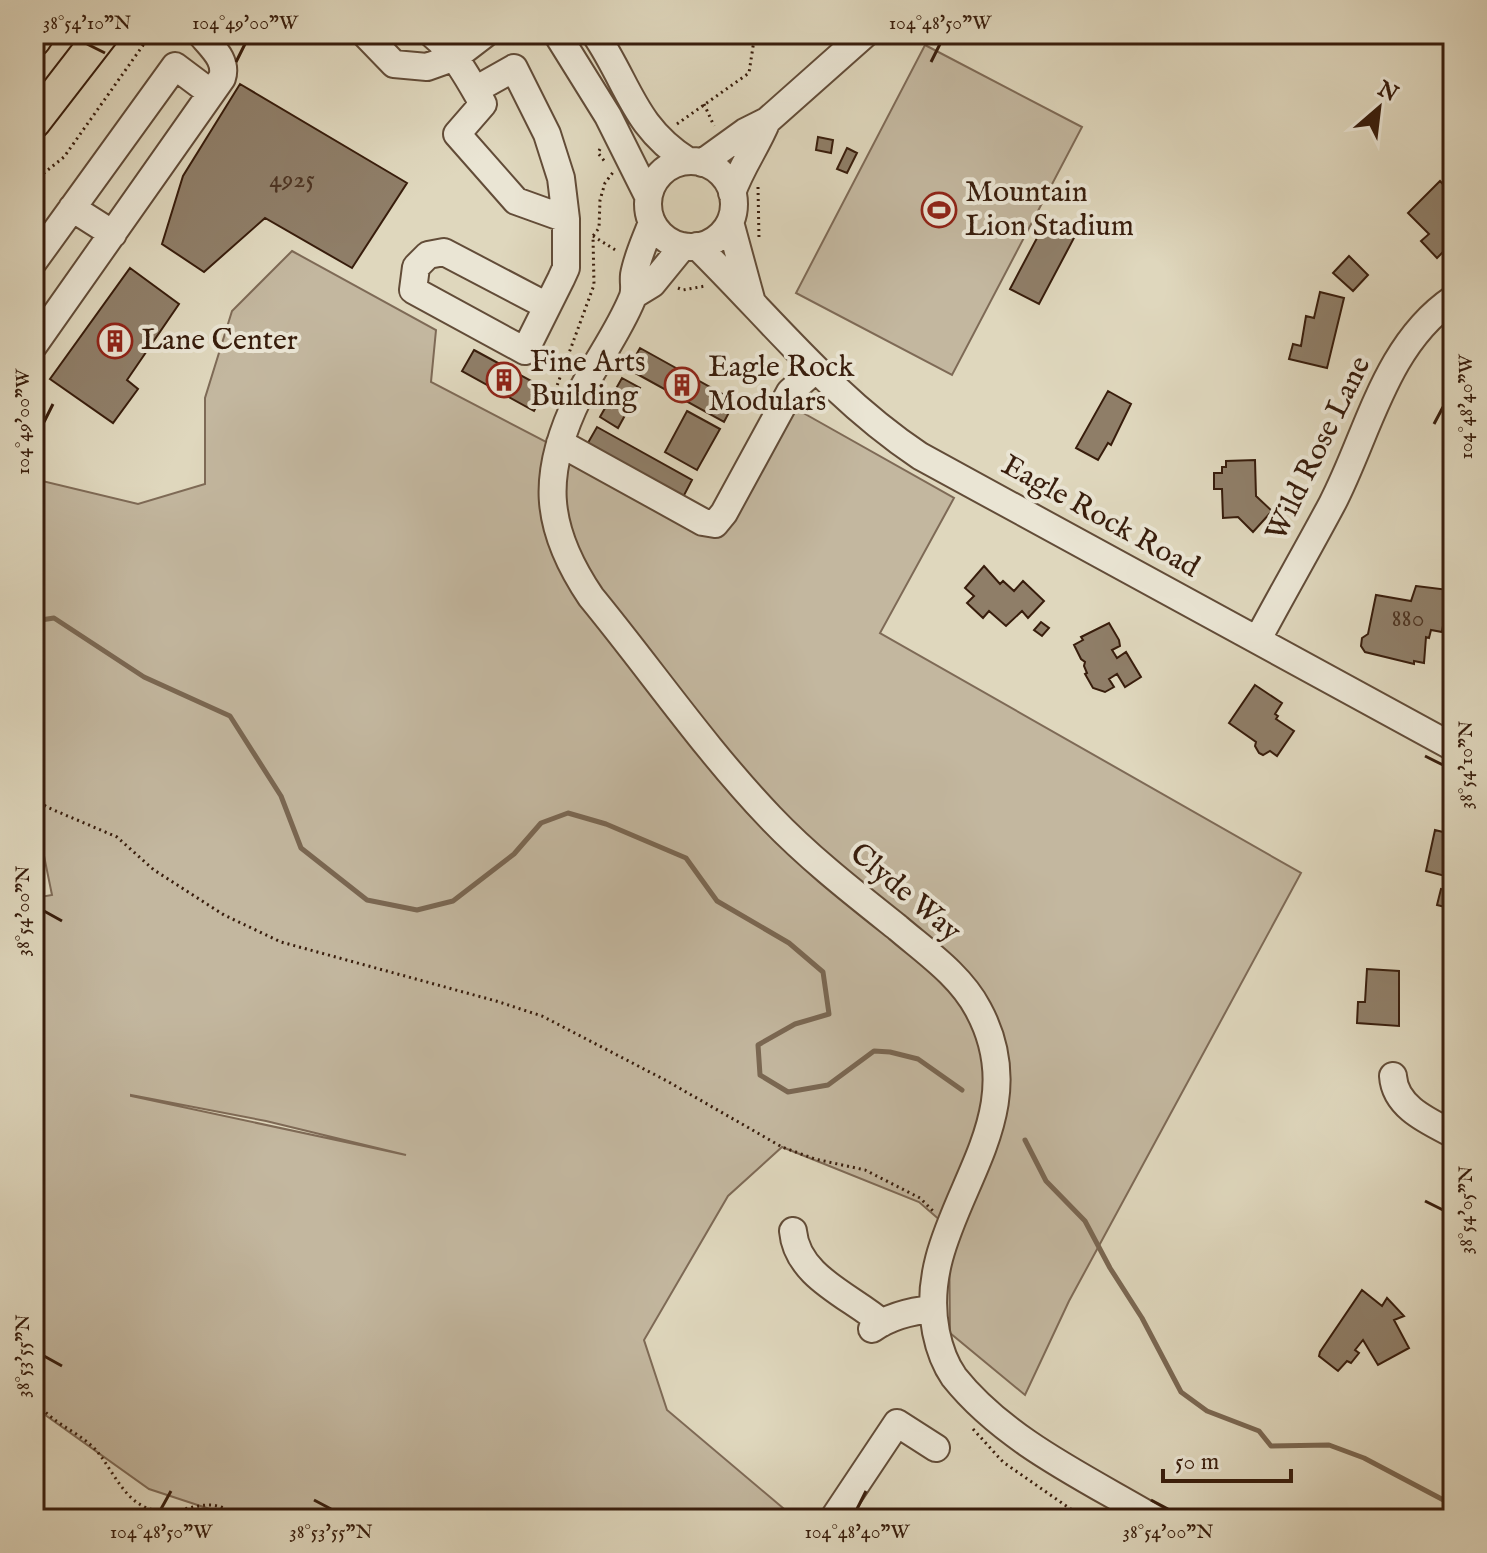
<svg xmlns="http://www.w3.org/2000/svg" width="1487" height="1553" viewBox="0 0 1487 1553" font-family="'IM FELL English',serif">
	<style>
		.green { fill: #c3b79f; stroke: #7e6a56; stroke-width: 2; fill-rule: evenodd }
		.lines { fill: none; stroke-linecap: round; stroke-linejoin: round }
		.stream { stroke: #7a6752; stroke-width: 5 }
		.building { fill: #8f7e68; stroke: #381d0c; stroke-width: 2 }
		.minor-casing { stroke: #624c38; stroke-width: 30 }
		.major-casing { stroke: #381d0c; stroke-width: 36 }
		.path { stroke: #381d0c; stroke-width: 3; stroke-dasharray: 2 4; stroke-linecap: butt }
		.minor { stroke: #eae5d4; stroke-width: 26 }
		.major { stroke: #dfd7bd; stroke-width: 32 }
		.ticks { fill: none; stroke: #381d0c; stroke-width: 3 }
		.labels { text-anchor: middle; dominant-baseline: central; stroke-width: 8; stroke-linejoin: round; paint-order: stroke }
		.number-label { font-size: 26px; fill: #4e3523 }
		.poi-label { font-size: 30px; fill: #381d0c; stroke: #eae5d4; text-anchor: start }
		.street-label { font-size: 30px; fill: #381d0c; stroke: #eae5d4 }
		.neatline { fill: none; stroke: #381d0c; stroke-width: 3 }
		.ticks-label { font-size: 20px; text-anchor: middle; fill: #381d0c }
	</style>
	<rect width="100%" height="100%" fill="#dfd7bd"/>
	<filter id="stains"><feTurbulence type="fractalNoise" baseFrequency=".0025" numOctaves="4"/><feColorMatrix values="0 0 0 0 .2 0 0 0 0 .09 0 0 0 0 .02 0 0 0 .5 -.17"/></filter>
	<radialGradient id="worn" r=".72"><stop offset=".6" stop-color="#630" stop-opacity="0"/><stop offset="1" stop-color="#630" stop-opacity=".3"/></radialGradient>
	<path class="green" d="M925 45 1082 127 952 375 796 293Z
		M292 251 436 330 431 382 704 524 782 401 954 498 880 633 1301 873 1069 1301 1025 1395 950 1333 949 1228 919 1202 782 1147 728 1196 644 1340 667 1410 796 1519H240L149 1489 34 1407V898L52 895 43 851 34 850V479L138 504 205 484V398L232 311ZM131 1095 266 1121 406 1155 131 1096Z"/>
	<g class="lines">
		<path class="stream" d="M34 621 54 618 144 677 230 716 281 796 301 848 367 900 417 910 453 901 514 854 541 823 568 813 606 824 686 858 717 901 789 943 823 972 829 1014 795 1024 758 1045 760 1075 788 1092 828 1085 874 1051 890 1052 918 1059 962 1090
			M1025 1140 1046 1181 1085 1221 1110 1268 1142 1318 1181 1392 1207 1411 1259 1431 1271 1446 1329 1445 1364 1458 1453 1505"/>
	</g>
	<path class="building" d="M240 84 407 183 352 268 265 218 204 272 162 244 183 176Z
		M818 137 833 140 831 153 816 150Z
		M847 148 857 153 847 173 837 169Z
		M1440 181 1453 195V227L1448 223 1447 225 1453 231V242L1437 258 1421 241 1429 234 1408 213Z
		M1046 221 1075 236 1039 304 1010 289Z
		M1349 256 1368 275 1353 291 1333 273Z
		M130 268 179 304 127 380 138 389 113 423 50 379Z
		M1320 292 1344 298 1327 368 1289 359 1293 344 1301 346 1306 316 1314 318Z
		M640 348 735 401 724 422 628 369Z
		M474 350 546 389 534 411 462 371Z
		M622 378 640 388 618 428 600 417Z
		M1108 391 1131 404 1111 445 1108 443 1098 460 1076 448Z
		M687 411 720 429 697 470 665 452Z
		M597 427 692 480 681 501 585 448Z
		M1255 460 1256 496 1272 511 1253 532 1238 517 1223 518 1222 489H1214V473H1222V467H1226V461Z
		M1453 478V519L1447 518 1449 512 1444 511Z
		M984 566 1000 584 1003 581 1014 591 1023 581 1044 601 1028 618 1022 611 1006 626 989 611 983 618 967 603 974 596 965 588Z
		M1416 586 1449 590 1442 632 1431 630 1429 638 1426 637 1424 663 1414 661V664L1365 652 1361 646 1362 638 1368 634 1376 595 1411 601Z
		M1041 622 1049 628 1042 636 1034 630Z
		M1109 623 1119 640 1120 646 1112 650 1117 658 1126 652 1141 677 1125 687 1117 674 1109 679 1114 687 1105 692 1093 688 1085 674 1087 673 1084 666 1085 662 1081 659 1074 645 1083 640 1081 637Z
		M1255 685 1282 703 1275 714 1278 716 1276 719 1294 731 1277 756 1270 751 1263 755 1259 753 1255 746 1256 742 1229 723Z
		M1447 812 1453 814V878L1426 871 1435 830 1443 832Z
		M1441 889 1453 892V909L1437 905Z
		M1367 969 1399 971V1026L1357 1023 1358 1002H1365Z
		M1362 1290 1382 1306 1387 1298 1404 1316 1394 1320 1409 1348 1378 1365 1363 1340 1355 1350 1359 1353 1351 1363 1347 1361 1338 1371 1319 1356 1320 1352Z"/>
	<g class="lines">
		<g class="minor-casing">
			<path id="minor" d="M365 34 394 64 427 67 455 57 485 34
				M432 34C455 53 468 78 483 104L457 134 516 201 566 219 561 178 547 134 514 68 475 90
				M557 34 608 116 648 196
				M595 34C629 84 633 126 688 161
				M648 204a43 43 0 1 1 86 0a43 43 0 1 1-86 0Z
				M702 163 745 132 767 121 865 34
				M732 193C741 167 757 146 767 121
				M72 208 113 234
				M652 222C646 239 637 257 634 275 633 283 636 291 632 299 618 333 595 363 579 396 541 473 543 526 591 597 651 670 705 749 770 817 809 858 854 893 898 928 926 952 960 975 978 1009 1044 1130 912 1215 936 1332 939 1347 945 1364 954 1377 1005 1441 1086 1478 1155 1519
				M730 222 751 299
				M697 246C770 318 833 398 920 456L1453 747
				M34 261 175 66 211 93
				M634 295 652 284 683 246
				M547 306 444 252 428 255 416 267 413 290 525 351 561 279 566 268V219
				M34 345 222 78C228 60 211 47 201 34
				M560 443 703 522 715 524 724 513 790 392 815 370
				M1258 639C1282 594 1308 549 1332 504 1368 435 1385 345 1453 299
				M1393 1076C1395 1107 1428 1121 1453 1134
				M793 1231C797 1277 851 1296 882 1323
				M872 1329C890 1316 911 1311 933 1309
				M833 1519 897 1423 936 1448"/>
		</g>
		<g class="major-casing">
			<path id="major" d="M34 40 38 34
				M34 122 102 34"/>
		</g>
		<path class="path" d="M704 104 714 126
			M677 124 749 73 754 40 750 34
			M600 149 598 153 606 163
			M34 181 64 157 151 34
			M758 187 759 239
			M593 236 617 251
			M678 288 683 290 705 286
			M551 402 594 285 593 236 599 228 600 200 605 183 614 171
			M34 799 49 808 117 837 154 870 224 915 281 942 496 1001 542 1016 667 1081 782 1147 815 1159 865 1170 920 1198 934 1212
			M34 1399C53 1425 75 1429 95 1449 112 1468 122 1498 147 1508 182 1522 208 1487 239 1519
			M973 1429 1003 1462 1085 1519"/>
		<use href="#minor" class="minor"/>
		<use href="#major" class="major"/>
	</g>
	<path class="ticks" d="M87 44 105 53M236 62 245 44M931 62 940 44M44 422 53 404M1434 424 1443 407M1425 756 1443 765M44 911 62 921M1425 1201 1443 1210M44 1356 62 1366M314 1500 331 1509M1151 1500 1168 1509M161 1509 171 1491M857 1509 866 1491"/>
	<defs>
		<g id="stadium-ring" transform="scale(1.8)"><circle r="9.5" fill="#eae5d4" stroke="#8f2418" stroke-width="1.5"/><path d="M0-5a6.5 5 0 1 0 0 10a6.5 5 0 1 0 0-10ZM-3.5-1.8h7v3.6h-7Z" fill="#8f2418"/></g>
		<g id="building-ring" transform="scale(1.8)"><circle r="9.5" fill="#eae5d4" stroke="#8f2418" stroke-width="1.5"/><path d="M-4-6H4V6H1V3H-1V6H-4ZM-2.5-4.3h1.7v1.8h-1.7ZM.8-4.3h1.7v1.8H.8ZM-2.5-1h1.7V.8h-1.7ZM.8-1h1.7V.8H.8Z" fill="#8f2418"/></g>
	</defs>
	<g fill-rule="evenodd">
		<use href="#stadium-ring" x="939" y="210"/>
		<use href="#building-ring" x="115" y="341"/>
		<use href="#building-ring" x="504" y="380"/>
		<use href="#building-ring" x="682" y="385"/>
	</g>
	<g class="labels">
		<g class="number-label">
			<text x="292" y="179">4925</text>
			<text x="1408" y="618">880</text>
		</g>
		<g class="poi-label">
			<text x="965" y="193">Mountain<tspan x="965" dy="34">Lion Stadium</tspan></text>
			<text x="141" y="341">Lane Center</text>
			<text x="530" y="363">Fine Arts<tspan x="530" dy="34">Building</tspan></text>
			<text x="708" y="368">Eagle Rock<tspan x="708" dy="34">Modulars</tspan></text>
		</g>
		<g class="street-label">
			<text transform="translate(1319 449) rotate(-64)">Wild Rose Lane</text>
			<text transform="translate(1100 517) rotate(29)">Eagle Rock Road</text>
			<text transform="translate(905 893) rotate(40)">Clyde Way</text>
		</g>
	</g>
	<rect width="1487" height="1553" fill="none" stroke="#dfd7bd" stroke-width="88"/>
	<g transform="translate(1379 108) rotate(28)" stroke="#eae5d4" stroke-width="6" paint-order="stroke">
	<path d="M0-6L14 30L0 20L-14 30Z" fill="#381d0c"/>
	<text y="-12" font-size="22" font-weight="bold" text-anchor="middle" fill="#381d0c">N</text>
	</g>
	<path d="M1163 1469v12h128v-12" fill="none" stroke="#381d0c" stroke-width="4"/>
	<text x="1175" y="1469" font-size="24" fill="#381d0c" stroke="#eae5d4" stroke-width="6" paint-order="stroke">50 m</text>
	<rect x="44" y="44" width="1399" height="1465" class="neatline"/>
	<g class="ticks-label">
		<text x="87" y="29">38°54'10"N</text>
		<text x="245" y="29">104°49'00"W</text>
		<text x="940" y="29">104°48'50"W</text>
		<text transform="translate(1465 407) rotate(-90)" y="7">104°48'40"W</text>
		<text transform="translate(22 422) rotate(-90)" y="7">104°49'00"W</text>
		<text transform="translate(1465 765) rotate(-90)" y="7">38°54'10"N</text>
		<text transform="translate(22 911) rotate(-90)" y="7">38°54'00"N</text>
		<text transform="translate(1465 1210) rotate(-90)" y="7">38°54'05"N</text>
		<text transform="translate(22 1356) rotate(-90)" y="7">38°53'55"N</text>
		<text x="161" y="1538">104°48'50"W</text>
		<text x="331" y="1538">38°53'55"N</text>
		<text x="857" y="1538">104°48'40"W</text>
		<text x="1168" y="1538">38°54'00"N</text>
	</g>
	<rect width="100%" height="100%" filter="url(#stains)"/>
	<rect width="100%" height="100%" fill="url(#worn)"/>
</svg>
